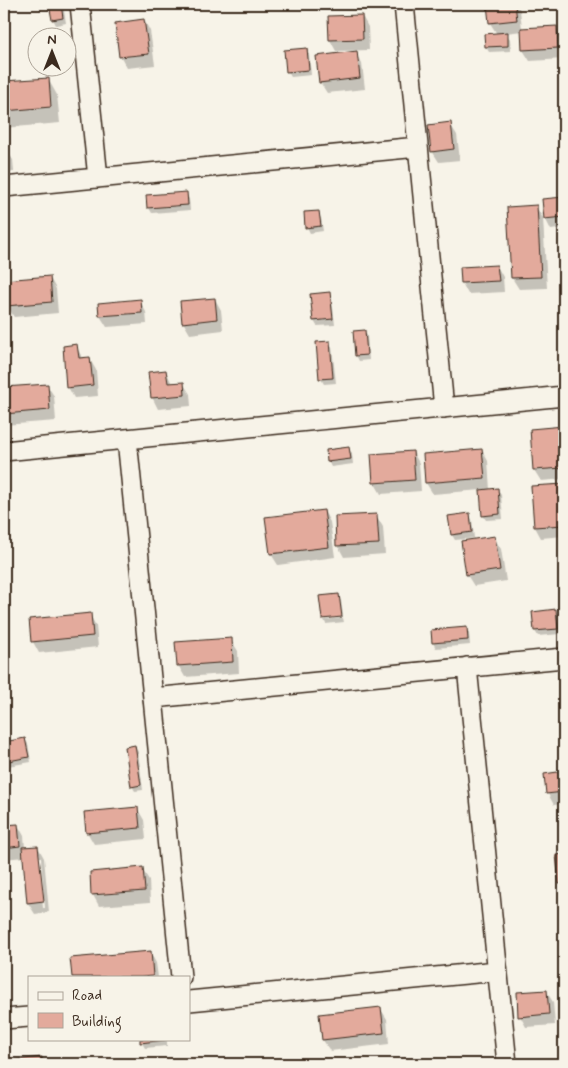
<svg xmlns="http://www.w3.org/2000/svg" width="568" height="1068" viewBox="0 0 568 1068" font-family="Mynerve,sans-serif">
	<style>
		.shadow { fill: #0003; fill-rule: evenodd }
		.building { fill: #e3aa9c; stroke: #3b2a1e }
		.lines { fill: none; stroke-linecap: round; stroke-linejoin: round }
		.minor-casing { stroke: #3b2a1e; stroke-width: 22 }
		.minor { stroke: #f7f3e8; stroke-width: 19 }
	</style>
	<rect width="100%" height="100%" fill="#f7f3e8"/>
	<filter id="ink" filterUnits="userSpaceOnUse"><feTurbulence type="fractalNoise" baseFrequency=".02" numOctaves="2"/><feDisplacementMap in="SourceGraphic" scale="10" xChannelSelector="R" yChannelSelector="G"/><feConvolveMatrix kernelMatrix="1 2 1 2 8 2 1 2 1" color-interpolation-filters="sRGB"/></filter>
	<g filter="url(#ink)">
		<path class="shadow" d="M51 4H63L66 23 56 25 53 19Z
			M488 4H517L520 10 522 29 556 27 562 38 564 59 530 61 523 50 522 31 506 33 510 39 511 51 489 52 486 47 497 34 490 23Z
			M362 16 368 27 369 50 336 51 330 40Z
			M144 20 150 31 155 65 127 68 121 57 116 24Z
			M306 49 309 55 311 75 291 77 288 72 286 51Z
			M355 52 362 64 365 89 327 93 320 82Z
			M48 79 57 95 60 123 4 128V83Z
			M450 124 457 135 460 160 439 162 432 151Z
			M6 149 13 160 14 172 4 173V150Z
			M186 193 189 199 190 210 152 213 149 208 148 196Z
			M564 198V228L551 230 545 218 543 200Z
			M536 207 543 218 547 288 519 289 512 278 508 208Z
			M318 213 321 218 323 231 310 233 307 227Z
			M497 266 503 277 504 292 468 294 462 283Z
			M50 278 56 289 58 313 14 317 7 306Z
			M329 293 332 299 335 325 317 326 314 321 312 295Z
			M215 299 221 310 223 330 190 334 183 322Z
			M140 301 146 312 147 324 107 327 100 316 99 304Z
			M364 331 367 336 369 360 359 361 356 355Z
			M329 342 332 347 336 383 324 384 321 379Z
			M76 346 83 359 89 358 96 370 98 396 74 398 68 387Z
			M166 371 172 384 183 383 190 394 191 406 158 409 152 397Z
			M47 385 54 396 56 421 4 425V389Z
			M564 427V479L541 481 534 470 531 430Z
			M349 449 352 454 353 464 331 467 328 461Z
			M482 450 488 461 490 490H498L501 495 503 519 486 520 483 515 481 490 433 494 426 483Z
			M413 452 419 463 421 491 381 494 374 482Z
			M564 485V536L541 538 535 527 532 487Z
			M324 511 330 522 335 557 278 565 271 554Z
			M469 514 472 520 474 538 455 540 452 535Z
			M376 515 383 527 385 554 344 557 338 546Z
			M494 538 501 549 506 581 474 586 467 575 463 542Z
			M338 595 341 601 343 616 324 618V620L321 597Z
			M555 610 558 616 560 634 538 636 535 631Z
			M90 615 96 626 98 647 39 653 33 642 31 620Z
			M343 618 344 622 326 624 324 620Z
			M466 628 469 633 470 645 436 648 433 643Z
			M231 640 238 651 239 673 185 677 178 665Z
			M25 739 28 744 31 762 8 766 5 761 4 743Z
			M135 747 138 752 143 790 135 791 132 786Z
			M564 773V804L554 805 548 794 546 775Z
			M137 808 144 820 146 839 94 844 87 832Z
			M18 825 24 836 25 848 38 847 44 858 49 912 35 914 28 903 24 857 4 859V826ZM38 857H41L45 908H43Z
			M564 855V890L560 883 558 856Z
			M142 869 149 880 150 902 99 906 93 895 91 873Z
			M150 952 156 963 158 977H73Z
			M546 991 553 1002 555 1025 526 1027 520 1016Z
			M380 1008 387 1019 389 1044 330 1051 323 1040 320 1015Z
			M141 1039H167V1046L145 1048 142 1043Z"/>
		<path class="building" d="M49 4H61L63 18 52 20Z
			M487 4H515L517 20 489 23Z
			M362 15 363 39 329 40 328 16Z
			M144 19 149 54 119 57 115 23Z
			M557 26 558 48 522 50 521 28Z
			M508 32V46L485 47 484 34Z
			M307 48 309 70 286 72 284 50Z
			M357 51 360 78 319 83 316 56Z
			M49 78 51 107 4 111V81Z
			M451 122 454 149 431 152 428 125Z
			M4 148H7L8 161 4 162Z
			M187 192 188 205 147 208 146 195Z
			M564 197V217L544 219 542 199Z
			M537 205 541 277 511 278 507 207Z
			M319 211 321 226 305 228 304 212Z
			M497 265 499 281 461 283 460 267Z
			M50 276 52 302 6 306 4 280Z
			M330 292 333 319 313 321 310 294Z
			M215 298 217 319 182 323 180 301Z
			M141 299 142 313 99 316 98 303Z
			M365 330 367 355 355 356 353 331Z
			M330 341 333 378 319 379 316 342Z
			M77 344 79 358 90 357 93 385 66 388 63 346Z
			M166 370 168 383 184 382 185 395 151 398 148 372Z
			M48 384 50 410 4 414V387Z
			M564 426V468L533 470 530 429Z
			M349 447 351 459 327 462 326 450Z
			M482 449 485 478 425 483 423 454Z
			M413 451 415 480 373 483 371 454Z
			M564 484V525L534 527 531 486Z
			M498 488 500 514 482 516 480 490Z
			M324 510 329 547 270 554 265 517Z
			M470 513 472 532 451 535 448 516Z
			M377 514 379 544 336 546 335 516Z
			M495 536 500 570 466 575 461 541Z
			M339 594 342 617 322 619 319 596Z
			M556 609 558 629 534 631 532 612Z
			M91 613 93 636 31 642 29 619Z
			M467 627 468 640 432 643 431 630Z
			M232 638 233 662 177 666 175 642Z
			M25 738 29 757 4 762V742Z
			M135 745 141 785 131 787 125 747Z
			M564 771V792L546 794 544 774Z
			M138 807 140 828 86 833 84 812Z
			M18 824 20 846 4 848V825Z
			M38 846 44 901 27 903 22 847Z
			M564 854V883L559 884 556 855Z
			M143 867 145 891 91 895 90 872Z
			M151 951 153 976 141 977H72L70 958Z
			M547 990 549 1014 518 1017 517 992Z
			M381 1007 384 1033 322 1040 319 1014Z
			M140 1039H165V1040L140 1043Z
			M42 1057V1064H16V1060Z"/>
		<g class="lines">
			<g class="minor-casing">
				<path id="minor" d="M80 4 98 178
					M404 4 444 408
					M4 187 418 147
					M127 439 181 977
					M4 451 564 396
					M467 667 507 1064
					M153 698 564 658
					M189 1001 497 971
					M4 1019 29 1017"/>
			</g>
			<use href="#minor" class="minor"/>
		</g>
	</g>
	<rect width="568" height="1068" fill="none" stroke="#f7f3e8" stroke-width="20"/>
	<rect x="10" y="10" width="548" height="1048" fill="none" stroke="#3b2a1e" stroke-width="2" filter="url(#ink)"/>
	<rect x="28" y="976" width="162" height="65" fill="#f7f3e8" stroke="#aca397"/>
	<rect x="38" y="992" width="25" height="8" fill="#f7f3e8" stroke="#aca397"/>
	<text x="72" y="1000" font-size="15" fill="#3b2a1e">Road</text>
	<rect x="38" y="1013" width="25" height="15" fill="#e3aa9c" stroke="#aca397"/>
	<text x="72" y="1026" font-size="15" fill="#3b2a1e">Building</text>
	<g transform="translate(52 52)"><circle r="24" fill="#f7f3e8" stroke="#aca397"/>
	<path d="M0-4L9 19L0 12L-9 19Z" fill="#3b2a1e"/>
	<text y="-8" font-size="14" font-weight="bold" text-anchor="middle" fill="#3b2a1e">N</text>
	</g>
</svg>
